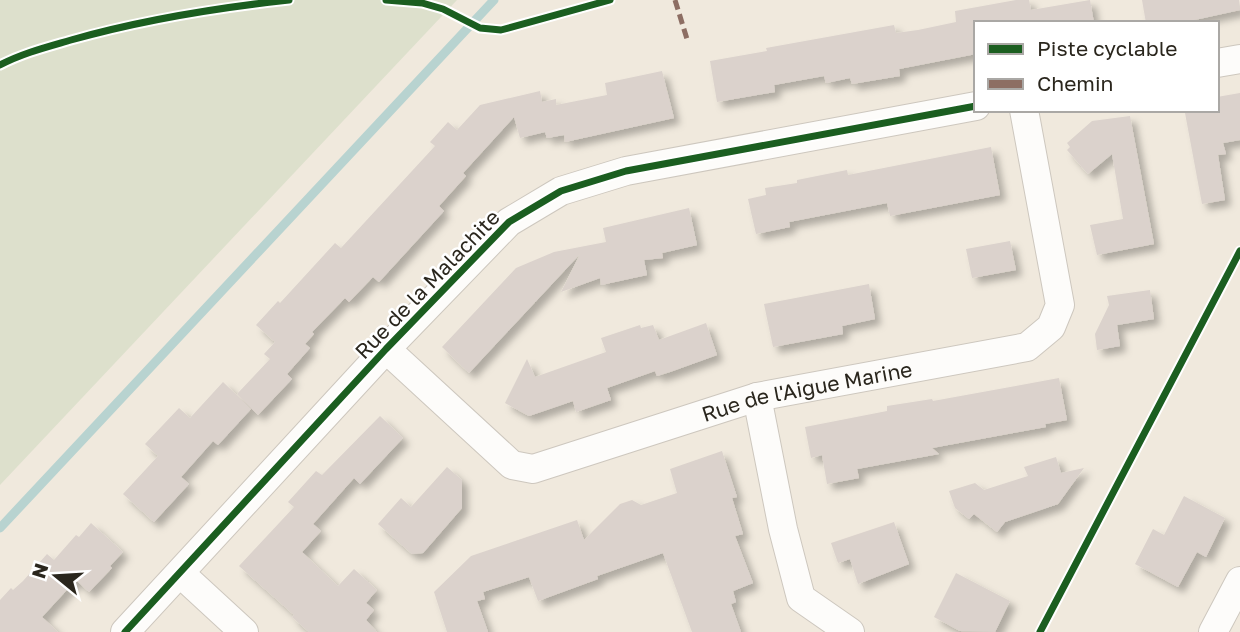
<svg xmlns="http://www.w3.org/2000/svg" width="1240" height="632" viewBox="0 0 1240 632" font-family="'Golos Text',sans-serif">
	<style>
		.green { fill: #dde0cc }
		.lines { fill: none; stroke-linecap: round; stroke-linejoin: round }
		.stream { stroke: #b8d3d0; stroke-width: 9 }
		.building { fill: #dbd2cc; filter: url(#shadow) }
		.street-casing { stroke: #cdc7be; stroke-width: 30 }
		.street { stroke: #fdfcfa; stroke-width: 28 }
		.quiet { stroke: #8d6e63; stroke-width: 5; stroke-dasharray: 10 5; stroke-linecap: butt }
		.cycleway-casing { stroke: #fff; stroke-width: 11 }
		.cycleway { stroke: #1b5e20; stroke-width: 7 }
		.labels { text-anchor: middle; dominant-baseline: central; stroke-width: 5; stroke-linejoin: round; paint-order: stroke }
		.street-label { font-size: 21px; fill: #2a261d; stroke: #fff }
	</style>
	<defs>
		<filter id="shadow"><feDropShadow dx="6" dy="6" stdDeviation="3.5" flood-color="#0004"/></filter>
	</defs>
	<rect width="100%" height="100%" fill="#f0e9dd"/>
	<path class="green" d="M0 0H457L0 485Z"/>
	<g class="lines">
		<path class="stream" d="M0 528 494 0"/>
	</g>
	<path class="building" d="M1016 0H1029L1031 10 1090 0 1094 23H976V54L899 69 900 76 852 84 850 78 826 83 824 76 774 85 775 92 717 102 710 61 767 51 766 48 894 25 896 33 918 30 956 22 955 11Z
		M1142 0H1239L1240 10 1181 23H1146Z
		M662 71 674 118 565 142 564 135 547 138 545 132 520 138 514 117 463 173 466 176 439 206 444 211 379 282 373 277 349 302 345 298 312 332 314 334 305 344 310 348 287 374 292 379 258 415 237 394 270 359 264 354 275 342 256 325 278 301 280 303 335 243 341 248 435 146 430 142 448 122 457 130 480 105 540 91 542 102 556 99V105L607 95 605 83Z
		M1240 93V140L1223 143 1226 154 1218 155 1225 200 1202 204 1185 113 1217 110V97Z
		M1130 116 1154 244 1097 255 1090 225 1123 219 1112 154 1088 174 1067 150 1070 147 1067 143 1092 121Z
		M991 147 1000 195 890 216 887 203 789 222 790 227 756 234 748 199 766 195 765 188 797 183V180L847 170 848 175Z
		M689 208 697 245 662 253 663 258 644 260 647 275 601 285 600 278 561 292 580 254 469 373 442 347 516 268 554 252 606 242 603 228Z
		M1010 241 1016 270 972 278 966 249Z
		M869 284 875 319 842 326 843 334 773 347 764 304Z
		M1150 290 1154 319 1117 325 1120 346 1097 350 1095 334 1109 305 1107 296Z
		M706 323 717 355 670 372 657 376 655 371 607 388 611 400 576 412 573 401 529 416 505 403 527 359 535 377 606 352 601 338 640 325 641 328 653 325 659 340Z
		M1059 378 1067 420 1045 424 1046 427 932 448 939 454 857 469 859 478 827 484 822 455 811 458 805 427 887 411V406L932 399 933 401Z
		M223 382 251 409 218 445 213 441 181 477 189 484 154 522 123 494 158 456 145 444 179 408 190 418Z
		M380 416 403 438 360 484 354 478 313 524 321 531 302 552 338 586 354 569 377 590 366 603 374 610 366 620 377 632H309L292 617 294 615 239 566 294 507 288 502 316 471 322 475Z
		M722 451 737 497 732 498 743 534 735 536 753 583 733 591 736 602 731 604 741 632H692L663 553 597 576 598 579 538 601 529 577 483 592 485 599 477 601 488 632H447L434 592 471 556 577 520 584 540 620 504 632 500 641 505 677 493 670 469Z
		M1056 457 1061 473 1084 468 1058 504 1005 522 997 532 974 514 969 519 955 508 949 491 975 483 984 490 1028 476 1024 467Z
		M447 467 462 480V508L423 553 412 554 378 524 401 498 411 507Z
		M1184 496 1225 518 1206 557 1197 552 1178 587 1135 564 1153 529 1164 535Z
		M894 522 909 564 858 584 850 559 838 563 831 543Z
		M91 523 123 552 110 566 112 568 89 592 76 580 42 617 58 632H0V600L11 588 13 590 23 581 47 554 54 560 76 535 79 537Z
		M956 573 1010 601 995 632 960 631 934 617Z"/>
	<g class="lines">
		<g class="street-casing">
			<g id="street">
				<path d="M1217 63 1240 59"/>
				<path id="s1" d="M386 349 512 465 533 469 757 397 1027 347 1051 327 1060 305 1024 110"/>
				<path d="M757 397 783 529 801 598 850 632"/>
				<path d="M181 574 244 632"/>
				<path d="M125 632 386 349 509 222 561 191 626 171 976 106"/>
				<path d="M1213 632 1240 581"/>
			</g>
		</g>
		<use href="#street" class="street"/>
		<path class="quiet" d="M675 0 687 39"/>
		<g class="cycleway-casing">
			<path id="cycleway" d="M386 0 422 3 443 9 480 28 501 30 610 0
				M0 65C23 53 47 47 71 40 142 20 215 8 289 0
				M125 632 386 349 509 222 561 191 626 171 976 106
				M1040 632 1240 251"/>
		</g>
		<use href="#cycleway" class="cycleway"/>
	</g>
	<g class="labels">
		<g class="street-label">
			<text transform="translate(427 284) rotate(-46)">Rue de la Malachite</text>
			<text stroke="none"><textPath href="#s1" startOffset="478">Rue de l'Aigue Marine</textPath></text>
		</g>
	</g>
	<rect x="974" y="21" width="245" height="91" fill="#ffffff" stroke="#aaa8a5" stroke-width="2"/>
	<rect x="988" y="44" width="35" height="10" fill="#1b5e20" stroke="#aaa8a5" stroke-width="2"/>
	<text x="1037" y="56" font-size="21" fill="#2a261d">Piste cyclable</text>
	<rect x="988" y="79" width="35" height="10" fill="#8d6e63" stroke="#aaa8a5" stroke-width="2"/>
	<text x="1037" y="91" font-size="21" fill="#2a261d">Chemin</text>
	<g transform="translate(56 576) rotate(288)" stroke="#ffffff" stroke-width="5" paint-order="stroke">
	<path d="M0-5L12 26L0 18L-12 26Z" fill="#2a261d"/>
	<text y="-10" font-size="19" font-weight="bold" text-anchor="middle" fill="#2a261d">N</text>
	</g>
</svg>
